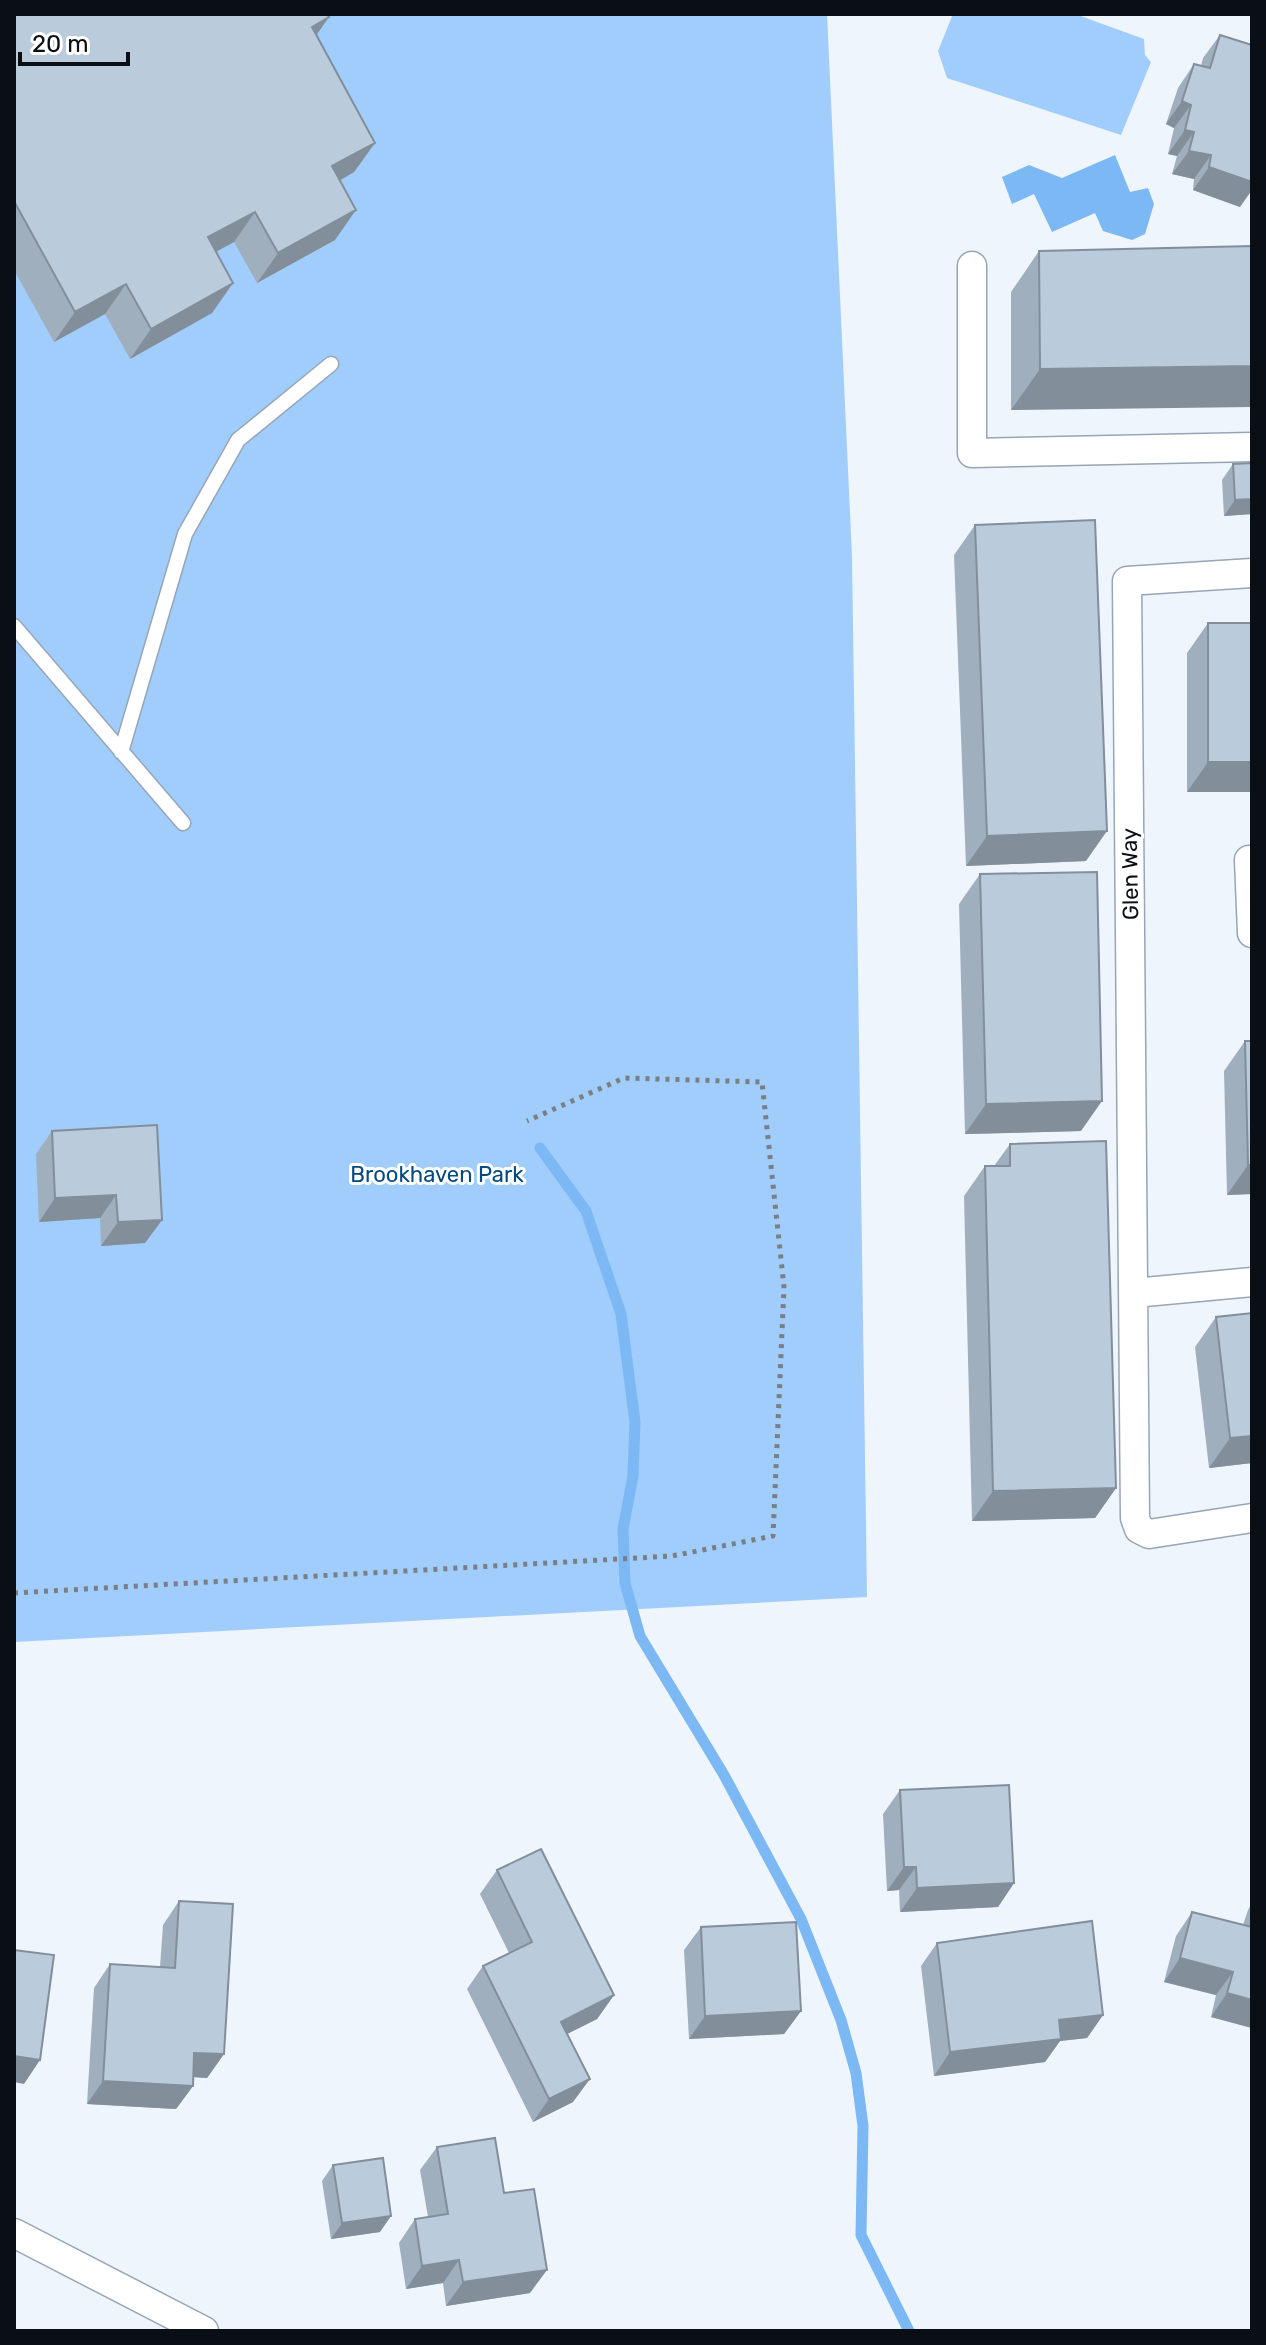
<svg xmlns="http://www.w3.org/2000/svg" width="1266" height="2345" viewBox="0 0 1266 2345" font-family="Rubik,sans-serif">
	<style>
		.green { fill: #a0cdfb }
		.water { fill: #7cb8f4 }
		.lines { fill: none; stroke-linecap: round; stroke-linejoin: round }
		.stream { stroke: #7cb8f4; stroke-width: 11 }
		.service-casing { stroke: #96a6b7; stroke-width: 17 }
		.minor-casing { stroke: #96a6b7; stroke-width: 31 }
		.path { stroke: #7a7f86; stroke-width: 5; stroke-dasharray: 4 6; stroke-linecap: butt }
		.service { stroke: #fff; stroke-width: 14 }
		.minor { stroke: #fff; stroke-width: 28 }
		.wall { fill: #a0afbd }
		.shaded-wall { fill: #828e9a }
		.building { fill: #bacbdc; stroke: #828e9a; stroke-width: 2 }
		.labels { text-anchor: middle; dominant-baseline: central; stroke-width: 6; stroke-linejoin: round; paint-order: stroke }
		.street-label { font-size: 22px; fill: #0a0f15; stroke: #fff }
		.park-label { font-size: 22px; fill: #04497f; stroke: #fff }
	</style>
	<rect width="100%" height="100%" fill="#eff5fd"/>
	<path class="green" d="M14 14H827L852 556 867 1597 14 1642Z
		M953 14H1075L1144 39 1145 55 1151 62 1121 135 947 78 938 51Z"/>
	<path class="water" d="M1115 155 1130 192 1148 188 1154 204 1145 234 1132 240 1103 231 1095 213 1052 232 1034 194 1012 204 1002 177 1029 165 1062 178Z"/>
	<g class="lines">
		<path class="stream" d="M540 1148 586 1211 621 1314 635 1422 633 1476 623 1529 625 1583 640 1636 724 1775 801 1919 841 2020 856 2073 863 2126 861 2235 909 2331"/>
		<g class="service-casing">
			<path id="service" d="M14 626 183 823
				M121 752 185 534 238 440 331 364"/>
		</g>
		<g class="minor-casing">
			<path id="minor" d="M972 266V453L1252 447
				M1252 573 1127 581 1135 1518 1139 1529 1149 1534 1252 1518
				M1252 860H1249L1252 933
				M1134 1293 1252 1282
				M14 2233 204 2331"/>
		</g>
		<path class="path" d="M14 1593 672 1556 773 1536 784 1287 762 1082 624 1078 527 1121"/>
		<use href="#service" class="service"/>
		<use href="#minor" class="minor"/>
	</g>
	<path class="wall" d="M14 14 329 17 316 35 375 143 354 172 340 181 335 240 257 283 234 242 216 252 233 283 212 313 130 359 105 314 54 342 14 270Z
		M1220 35 1240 207 1193 190 1194 179 1172 174 1177 156 1168 154 1174 128 1166 124 1178 88 1194 64 1201 66 1203 58Z
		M1252 246 1011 410V292L1039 251Z
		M1252 463V514L1224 516 1222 480 1233 464Z
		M975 525 1086 861 966 866 954 555Z
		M1208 623 1252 792H1187V653Z
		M980 874 1081 1131 965 1134 959 904Z
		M1245 1041H1252V1194L1227 1195 1224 1071Z
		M52 1131 162 1220 145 1243 101 1246 100 1218 39 1222 36 1154Z
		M1010 1144 1116 1488 1095 1518 972 1521 964 1196 985 1166H994Z
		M1252 1313V1463L1209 1468 1195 1347 1216 1317Z
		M900 1790 1014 1883 998 1907 900 1912 899 1890 887 1891 883 1814Z
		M497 1870 614 1995 597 2019 567 2034 573 2102 533 2122 467 1989 483 1966 509 1953 480 1894Z
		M179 1901 224 2054 207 2078 193 2077V2086L176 2109 87 2104 94 1988 110 1964 160 1967 163 1925Z
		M1252 1903V2028L1211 2017 1216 1995 1164 1982 1176 1936 1192 1912 1243 1925 1248 1910Z
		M701 1927 801 2011 784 2034 689 2039 684 1950Z
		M937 1943 1103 2015 1087 2038 1060 2041 1045 2062 934 2076 921 1966Z
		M437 2147 504 2193 530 2293 446 2306 443 2283 406 2289 399 2243 415 2219 428 2217 420 2170Z
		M333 2165 380 2232 331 2239 322 2181Z"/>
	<path class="shaded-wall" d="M329 17 308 47 312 27Z
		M1182 101 1191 105 1174 128 1166 124Z
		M1185 130 1194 132 1177 156 1168 154Z
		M375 143 354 172 311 196 332 166Z
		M1189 151 1211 155 1194 179 1172 174Z
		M1209 167 1252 176V190L1240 207 1193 190Z
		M356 210 335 240 257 283 278 253Z
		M255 212 234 242 187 267 208 237Z
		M233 283 212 313 130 359 151 329Z
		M126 284 105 314 54 342 75 312Z
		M1252 366V407L1011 410 1040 369Z
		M1252 499V514L1224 516 1235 500Z
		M1208 762H1252V792H1187Z
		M1107 831 1086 861 966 866 987 836Z
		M1102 1101 1081 1131 965 1134 986 1104Z
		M1248 1165H1252V1194L1227 1195Z
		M116 1195 100 1218 39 1222 55 1198Z
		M162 1220 145 1243 101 1246 118 1222Z
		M1252 1436V1463L1209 1468 1230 1438Z
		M1116 1488 1095 1518 972 1521 993 1491Z
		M904 1867H916L899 1890 887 1891Z
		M1014 1883 998 1907 900 1912 917 1888Z
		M1180 1958 1233 1972 1216 1995 1164 1982Z
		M1227 1993 1252 2000V2028L1211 2017Z
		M614 1995 597 2019 545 2045 561 2022Z
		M801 2011 784 2034 689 2039 705 2016Z
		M1103 2015 1087 2038 1060 2041 1045 2062 934 2076 950 2052 1059 2020Z
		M194 2053 224 2054 207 2078 178 2076Z
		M14 2056 40 2060 24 2084 14 2082Z
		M590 2079 573 2102 533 2122 549 2099Z
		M103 2081 193 2086 176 2109 87 2104Z
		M391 2216 380 2232 331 2239 342 2223Z
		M459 2260 443 2283 406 2289 422 2266Z
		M547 2270 530 2293 446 2306 463 2282Z"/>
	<path class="building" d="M14 14H327L329 17 312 27 375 143 332 166 356 210 278 253 255 212 208 237 233 283 151 329 126 284 75 312 14 201Z
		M1220 35 1252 45V182L1209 167 1211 155 1189 151 1194 132 1185 130 1191 105 1182 101 1194 64 1210 68Z
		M1252 246V366L1040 369 1039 251Z
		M1252 463V499L1235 500 1233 464Z
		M1095 520 1107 831 987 836 975 525Z
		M1208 623H1252V762H1208Z
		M1097 872 1102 1101 986 1104 980 874Z
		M1245 1041H1252V1165H1248Z
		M157 1125 162 1220 118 1222 116 1195 55 1198 52 1131Z
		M1106 1141 1116 1488 993 1491 985 1166H1010V1144Z
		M1252 1313V1436L1230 1438 1216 1317Z
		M1009 1785 1014 1883 917 1888 916 1867H904L900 1790Z
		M541 1849 614 1995 561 2022 590 2079 549 2099 483 1966 532 1942 497 1870Z
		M179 1901 233 1904 224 2054 194 2053 193 2086 103 2081 110 1964 175 1968Z
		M1192 1912 1252 1927V2000L1227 1993 1233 1972 1180 1958Z
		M1092 1921 1103 2015 1059 2020 1061 2039 950 2052 937 1943Z
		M796 1922 801 2011 705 2016 701 1927Z
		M14 1950 54 1955 40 2060 14 2056Z
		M495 2138 504 2193 534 2189 547 2270 463 2282 459 2260 422 2266 415 2219 448 2214 437 2147Z
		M383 2158 391 2216 342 2223 333 2165Z"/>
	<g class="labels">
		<g class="street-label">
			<text transform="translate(1130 874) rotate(-91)">Glen Way</text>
		</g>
		<g class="park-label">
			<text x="437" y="1174">Brookhaven Park</text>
		</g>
	</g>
	<rect width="1266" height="2345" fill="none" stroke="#0a0f15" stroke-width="32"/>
	<path d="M20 52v12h108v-12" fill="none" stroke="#0a0f15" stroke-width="4"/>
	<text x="32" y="52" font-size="24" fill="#0a0f15" stroke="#ffffff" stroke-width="6" paint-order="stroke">20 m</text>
</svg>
